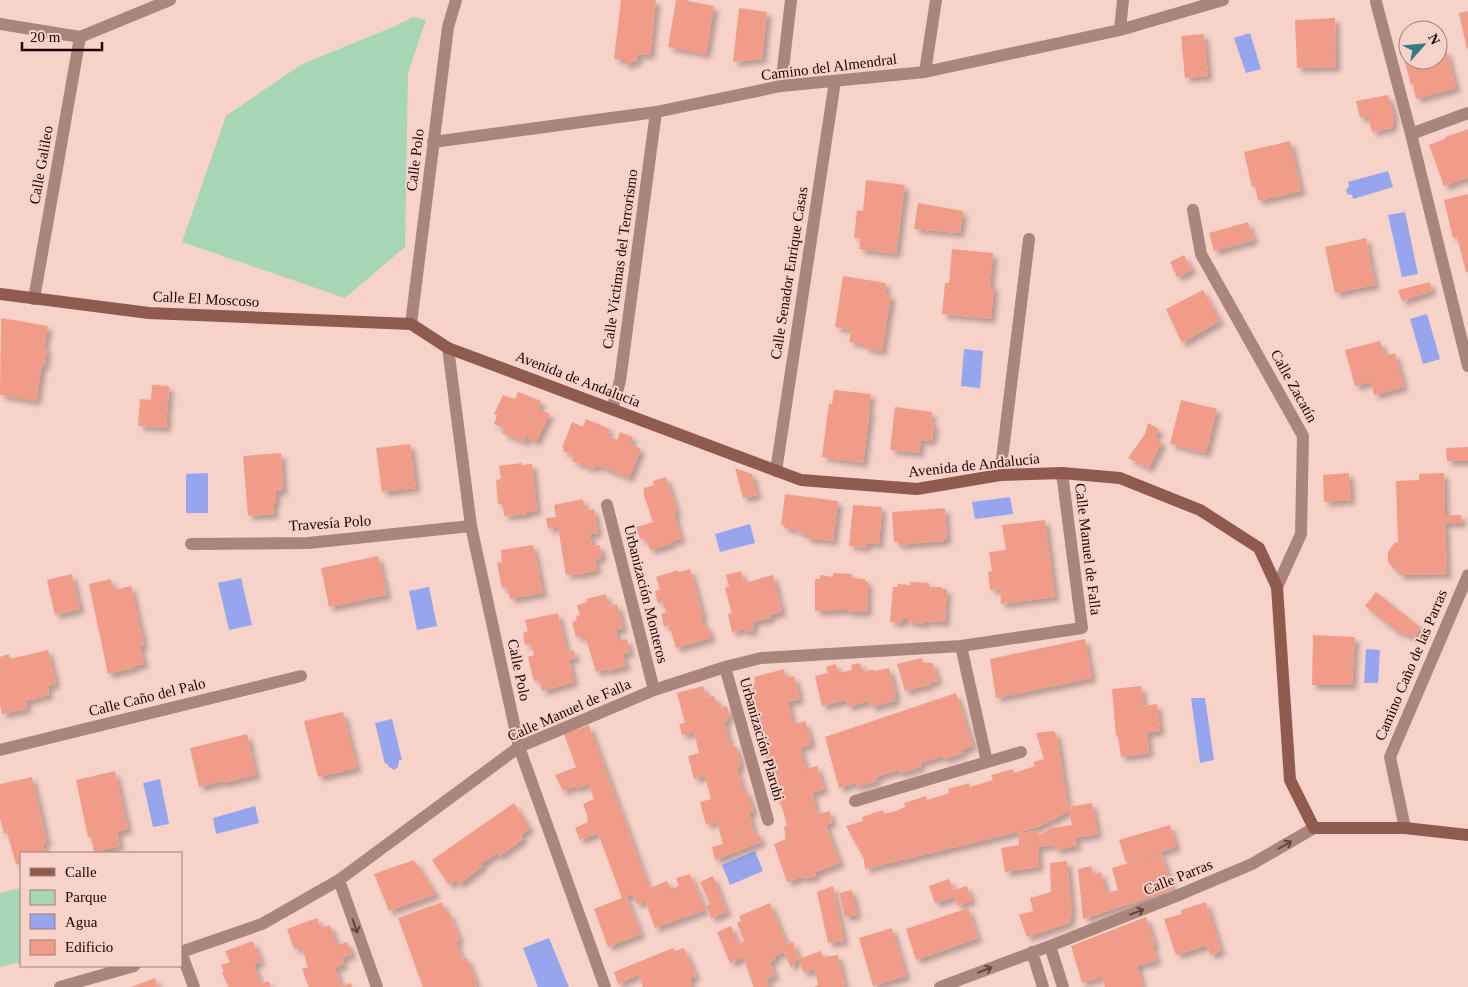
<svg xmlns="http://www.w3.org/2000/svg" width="1468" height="987" viewBox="0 0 1468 987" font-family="Georgia,serif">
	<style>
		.green { fill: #a6d6b4 }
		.water { fill: #95a6ee }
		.building { fill: #f19c88; filter: url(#shadow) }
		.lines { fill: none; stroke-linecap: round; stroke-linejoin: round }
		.street { stroke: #aa857c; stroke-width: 12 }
		.secondary { stroke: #905b4f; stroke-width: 12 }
		.oneway { stroke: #64443e }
		.labels { text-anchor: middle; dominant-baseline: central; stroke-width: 4; stroke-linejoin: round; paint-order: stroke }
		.street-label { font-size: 15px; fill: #1e0200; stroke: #f7d2c9 }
	</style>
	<defs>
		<filter id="shadow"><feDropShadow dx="4.5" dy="4.5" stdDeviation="2.5" flood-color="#0004"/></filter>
	</defs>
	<rect width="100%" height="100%" fill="#f7d2c9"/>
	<path class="green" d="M413 17 426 20 408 73 405 247 345 298 182 242 226 116 302 64 393 27Z
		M21 888V962L0 967V893Z"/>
	<path class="water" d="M1250 33 1261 69 1246 73 1234 38Z
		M1388 171 1393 187 1353 199 1352 195 1347 194 1346 190 1349 186 1348 182Z
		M1405 212 1418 274 1402 277 1388 215Z
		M1427 314 1440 359 1423 364 1410 319Z
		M964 349 983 351 980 388 961 386Z
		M208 473V513H186V474Z
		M1010 497 1013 514 975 519 972 502Z
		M750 524 755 543 720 552 715 534Z
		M241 578 252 625 229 630 218 583Z
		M429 587 437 626 417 630 409 591Z
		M1366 649 1380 650 1378 683H1364Z
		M1191 698H1205L1214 760 1200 763Z
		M392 719 402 760H399L398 767 394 770 389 767 387 763 385 764 375 723Z
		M160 779 169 824 153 827 143 783Z
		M255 806 259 823 216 834 213 818Z
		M755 851 763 871 730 885 722 865Z
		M549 938 569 987H538L523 948Z"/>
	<path class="building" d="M621 0H656L650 55 638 54 637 62 633 61 629 65 625 64 624 60 614 59Z
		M676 0H689L688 1 714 6 706 54 668 47Z
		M739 8 767 12 762 59 733 62Z
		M1468 11V49H1467L1459 13Z
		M1335 18 1336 67 1297 68 1295 20Z
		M1204 34 1208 76 1185 78 1181 36Z
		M1446 50 1456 88 1416 99 1413 84 1411 85 1403 55 1408 54V60H1438V52Z
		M1388 95 1394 116 1392 128 1372 132 1368 116 1360 118 1356 101Z
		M1468 129V177L1444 186 1429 145 1445 139V137Z
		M1290 141 1301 191 1258 201 1255 186 1252 187 1244 152Z
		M866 180 905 185 896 254 859 249 861 239 854 238 857 210 863 211Z
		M1468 194V272H1466L1457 237 1453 238 1444 200Z
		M918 203 963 211 960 233 914 229Z
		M1248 222 1254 240 1214 251 1209 233Z
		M1366 238 1375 285 1335 293 1325 247Z
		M952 249 993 253 990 286H994L991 319 942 314 945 283H949Z
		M1184 255 1192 270 1177 277 1170 262Z
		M843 276 886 283 885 294 891 295 882 351 864 348 865 344 849 342 851 330 835 327Z
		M1430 282 1432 291 1402 301 1398 290Z
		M1203 290 1220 321 1182 343 1166 309Z
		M1 318 48 326 44 347 47 348 45 365H42L36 401 0 395Z
		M1380 341 1385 356 1395 353 1404 387 1374 395 1371 382 1355 386 1345 350Z
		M152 385 169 386 166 428 138 426 140 399 151 400Z
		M834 390 871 394 868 409H870L863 463 822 457 829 403 832 404Z
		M518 392 541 401 538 409 550 414 536 442 526 437 524 442 502 433 504 428 494 424 497 415 494 414 503 395 515 399Z
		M1181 400 1217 409 1206 453 1170 444Z
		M895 407 932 412 931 422 934 423 932 441 921 440 919 453 890 450Z
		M586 419 610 429 607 436 617 440 620 432 633 437 630 444 641 449 629 478 596 465 594 469 572 461 573 455 563 451 564 448H562L572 422 583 427Z
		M1148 423 1159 429 1155 438 1162 442 1149 468 1128 458 1145 434Z
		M410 444 416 488 382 492 376 448Z
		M1468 447V461H1447L1446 448Z
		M281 453 283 491H276V503H273L274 514 248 516 243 456Z
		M522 463V465L532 464 537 511 527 512V514L504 516 503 504H498L496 480 501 479 499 466Z
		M735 468 752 474 757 495 743 498Z
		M1349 473 1351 500 1324 502 1323 475Z
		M1444 473 1445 515H1461L1462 523H1445L1447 574 1399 575V569H1394L1388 562V552L1395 542 1398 543 1396 481 1419 480V474Z
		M666 477 677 512 674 513 681 539 670 542 671 544 650 550 646 539 641 540 636 527 653 522 643 492H644V488L654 485 653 481Z
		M785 494 838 501 833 541 805 538 806 533 797 532 798 530 784 528 785 525H781Z
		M583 499 585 510 594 509 598 533 590 534 592 546 600 545 602 558 595 559 597 570 577 575V574L566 575 558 527 548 529 546 518 556 517 554 505Z
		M853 505 882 507 879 544 867 543 866 548 849 546Z
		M945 508 947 539 944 540V541L898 545 899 542H894L892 512Z
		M1045 520 1055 597 1001 604 1000 589 990 590 988 572 992 571 989 552 1006 550 1002 525Z
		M533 545 543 593 510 599 507 587 502 588 497 563 502 562 501 550Z
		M378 556 387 595 329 607 321 568Z
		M690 569 703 616 701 617 705 627 708 626 711 638 676 648 669 625 664 626 661 614 666 612 663 602 658 603 656 597 655 591 660 589 656 577 678 570 679 572Z
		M741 571 744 583 773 575 782 612 770 615 771 618 753 622 754 630 745 632 744 629 732 632 728 614 732 613 725 588 729 586 726 575Z
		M833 573 852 574V578L865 579V581L868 582 867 612H848V610H836V611H815V579H820V575L833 577Z
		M72 574 80 609 55 615 47 580Z
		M111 579 113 590 131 586 144 645 140 646 144 664 134 666V668L108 674 89 584Z
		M910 582 929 583V587H942V589H947L945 622 924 621V624L908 622 909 619H903V623L890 622 893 587H898V584L910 585Z
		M1376 592 1420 627 1415 637 1396 631 1365 606Z
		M606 594 609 606 617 604 620 615 623 628 616 630 618 641 627 639 630 652 623 654 626 666 608 671 607 669 596 672 586 639 583 640 582 635 576 637 572 622 577 620 576 616 580 615 577 605 587 602 586 599Z
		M558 613 567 652 574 650 575 658 569 660 574 682 542 691 540 680 534 681 531 670 528 657 534 655 531 644 525 645 523 633 528 631 525 620Z
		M1313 635 1355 637 1352 685H1312Z
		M1085 639 1092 678 996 698 990 659Z
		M48 650 56 684 48 686 49 695 26 701 27 709 2 714 0 705V657L9 654 10 659Z
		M922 658 923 663H933L938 681 929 683 930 685 905 691 897 664Z
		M860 663 863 672 874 669V671L889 668 896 696 894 697 895 701 871 707 869 701 847 707 846 700 822 706 815 676 828 673 826 667 836 664 839 673 852 670 851 665Z
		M784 669 786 678 794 676 800 699 788 702 793 725 805 721 810 737 811 744 800 748 806 769 817 766 824 789 812 793 817 814 830 811 832 823 826 825 840 863 816 872 815 876 805 879 802 877 787 882 774 844 786 839 784 827 787 825 780 800 775 799 770 781 772 780V778H775L768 755H763L758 736 763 732 757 709 754 710V708H752L746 686 755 683 754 677Z
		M703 686 707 697 714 696 719 708 727 706 730 718 727 719 728 721 724 722 730 745 734 744V747L736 746 741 764H739L740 767 737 768 743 791 746 790 753 809 752 810 753 812 749 813 754 833 757 832V835L759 834 761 842 715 860 712 847 723 844 717 822 706 825 700 802 711 799 705 776 694 779 688 756 699 753 694 732 682 735 679 724 685 723 677 693Z
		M1141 686 1144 706 1157 704 1160 731 1147 733 1149 753 1121 757 1118 737 1116 736 1112 689Z
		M956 693 973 746 962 750 963 753 944 759 942 756 920 763 921 767 910 770 900 773 898 770 876 777 877 781 857 787 856 783 839 788 825 737Z
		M343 712 357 768 318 777 304 721Z
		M589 725 649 888 667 881 671 889 679 886 676 878 690 874 705 910 655 928 645 901 637 904 632 894 626 896 641 934 608 947 594 909 622 898 598 833 580 840 575 828 588 822 587 818 588 817 583 804 594 799 589 784 577 788 576 786 563 791 555 775 576 767 564 734Z
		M1054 731 1057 736 1068 807 1092 803 1098 834 1075 838 1077 846 1055 850 1054 845 1038 847 1039 867 1005 872 1001 848 1019 845 1018 833 1038 831V836L1051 828 1072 825 1069 811 1038 827 865 869 864 859 846 826 863 821 862 817 883 810 884 814 896 811 905 807 904 803 926 796 927 800 949 793 948 789 969 783 970 787 993 780 991 775 1013 769 1014 773 1035 766 1033 762 1044 759 1036 733Z
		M247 734 256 775 223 783V781L199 787 190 748Z
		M115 771 128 829 117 832 120 846 94 852 91 837H88L76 780Z
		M32 777 47 842 43 843 45 853H21V863L16 864 7 832 4 834 0 819V784Z
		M514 803 530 828 521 835 523 839 500 856 497 853 481 864 483 866 459 884 456 880 449 885 432 860Z
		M1170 825 1176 847 1126 863 1119 840Z
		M1161 853 1173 890 1083 919 1078 869 1091 866 1093 875 1101 872 1106 893 1118 890 1112 868Z
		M414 860 436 894 389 911 374 874Z
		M1067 861 1072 912 1069 923 1027 937 1019 915 1033 911 1030 898 1051 892 1050 863Z
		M713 876 727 912 711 918 706 906 710 904 700 882Z
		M949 879 953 890 967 886 972 900 958 906 954 897 935 903 929 886Z
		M833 886 844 941 828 943 817 892Z
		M852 890 857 915 845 917 839 893Z
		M442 902 446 913 449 912 460 940 456 941 462 959 467 958 477 986 475 987H423L398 918Z
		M1206 902 1221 951 1210 955 1207 945 1176 955 1164 919 1182 914 1181 910Z
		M770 903 787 945 793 942 798 958 791 968 784 952 775 956 776 959 770 962 775 976 767 979 769 987H754L743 957 730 963 717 932 731 926 738 944 744 941 737 923 741 921 739 916Z
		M968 908 978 938 916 960 906 929Z
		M1146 917 1155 945 1152 946 1157 960 1137 966 1143 987H1105L1102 977 1082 983 1071 946Z
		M317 918 321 928 330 925 337 945 347 942 352 954 342 958 344 964 335 968 341 986 351 983 352 987H309L302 969 308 967 302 947 294 949 287 929Z
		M892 928 906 976 873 986 859 938Z
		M253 941 261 962 254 964 257 974 261 984 269 981 271 987H229L222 973 224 972 221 965 230 962 225 951Z
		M673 948 675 951 684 948 696 976 690 978 692 987H643L638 975 618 984 614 972Z
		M821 951 823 957 838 955 845 987H813L818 985 815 969 804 973 798 959Z
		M155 978 158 987H131Z"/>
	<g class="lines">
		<path class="street" d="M1376 2 1411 134 1468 366
			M0 24 80 37 170 0
			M1120 30 1123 0
			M925 72 936 0
			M781 86 791 0
			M1411 134 1468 113
			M433 142 656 112 781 86 925 72 1120 30 1223 0
			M1193 210 1201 254 1303 436 1301 534 1277 587
			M34 299 80 37
			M411 324 448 27 456 0
			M448 348 471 526 519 747 605 987
			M612 409 620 381 656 112
			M776 471 835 81
			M1000 475 1029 239
			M607 505 654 690
			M191 544 308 543 471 526
			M961 646 987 762
			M725 667 768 820
			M0 750 301 676
			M855 801 1021 752
			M1405 828 1390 757 1468 575
			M339 880 377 987
			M1050 946 1063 987
			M181 952 262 924 339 880 519 747 654 690 725 667 761 658 961 646 1082 628 1062 473
			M181 952 194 987
			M1032 952 1043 987
			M60 987 134 966
			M940 987 1050 946 1174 897 1252 864 1314 828"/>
		<path class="secondary" d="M0 294 149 313 411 324 448 348 801 480 917 489 1000 475 1062 473 1120 478 1200 510 1259 548 1277 587 1290 780 1314 828H1405L1468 835"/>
	</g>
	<defs><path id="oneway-shaft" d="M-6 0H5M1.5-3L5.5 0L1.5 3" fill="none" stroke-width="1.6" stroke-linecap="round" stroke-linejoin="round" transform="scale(1.25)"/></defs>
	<g class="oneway">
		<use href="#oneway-shaft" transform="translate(1285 845) rotate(-30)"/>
		<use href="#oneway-shaft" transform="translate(1137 912) rotate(-21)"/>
		<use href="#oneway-shaft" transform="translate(355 926) rotate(70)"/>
		<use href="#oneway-shaft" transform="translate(985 970) rotate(-21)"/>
	</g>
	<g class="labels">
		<g class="street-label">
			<text transform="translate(829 67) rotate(-7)">Camino del Almendral</text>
			<text transform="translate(415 160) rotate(-83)">Calle Polo</text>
			<text transform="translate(41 165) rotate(-80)">Calle Galileo</text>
			<text transform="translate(620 259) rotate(-82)">Calle Víctimas del Terrorismo</text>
			<text transform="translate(789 273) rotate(-81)">Calle Senador Enrique Casas</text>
			<text transform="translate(206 299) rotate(3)">Calle El Moscoso</text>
			<text transform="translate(578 379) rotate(21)">Avenida de Andalucía</text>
			<text transform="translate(1294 386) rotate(61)">Calle Zacatín</text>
			<text transform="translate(974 465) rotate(-6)">Avenida de Andalucía</text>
			<text transform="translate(330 523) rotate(-4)">Travesía Polo</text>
			<text transform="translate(1088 549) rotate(83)">Calle Manuel de Falla</text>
			<text transform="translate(646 594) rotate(76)">Urbanización Monteros</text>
			<text transform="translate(1411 665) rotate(-67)">Camino Caño de las Parras</text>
			<text transform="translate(519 670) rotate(78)">Calle Polo</text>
			<text transform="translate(147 697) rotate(-14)">Calle Caño del Palo</text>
			<text transform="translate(569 710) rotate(-24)">Calle Manuel de Falla</text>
			<text transform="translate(762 739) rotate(74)">Urbanización Plarubi</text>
			<text transform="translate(1178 877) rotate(-22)">Calle Parras</text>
		</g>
	</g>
	<rect x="20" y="852" width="162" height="115" fill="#f7d2c9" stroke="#a07f79"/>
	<rect x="30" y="868" width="25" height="8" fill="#905b4f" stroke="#a07f79"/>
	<text x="65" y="877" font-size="15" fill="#1e0200">Calle</text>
	<rect x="30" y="890" width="25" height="15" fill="#a6d6b4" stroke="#a07f79"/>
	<text x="65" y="902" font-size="15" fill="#1e0200">Parque</text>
	<rect x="30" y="914" width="25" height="15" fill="#95a6ee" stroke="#a07f79"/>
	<text x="65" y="927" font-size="15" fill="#1e0200">Agua</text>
	<rect x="30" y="940" width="25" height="15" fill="#f19c88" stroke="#a07f79"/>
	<text x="65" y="952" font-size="15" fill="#1e0200">Edificio</text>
	<g transform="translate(1423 45) rotate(63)"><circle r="24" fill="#f7d2c9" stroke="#a07f79"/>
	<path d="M0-4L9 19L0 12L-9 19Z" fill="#347987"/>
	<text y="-8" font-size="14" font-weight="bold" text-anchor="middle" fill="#1e0200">N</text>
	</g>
	<path d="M22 42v8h80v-8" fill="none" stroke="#1e0200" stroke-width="2.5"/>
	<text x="30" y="42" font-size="15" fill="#1e0200" stroke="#f7d2c9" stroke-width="4" paint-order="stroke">20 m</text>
</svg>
